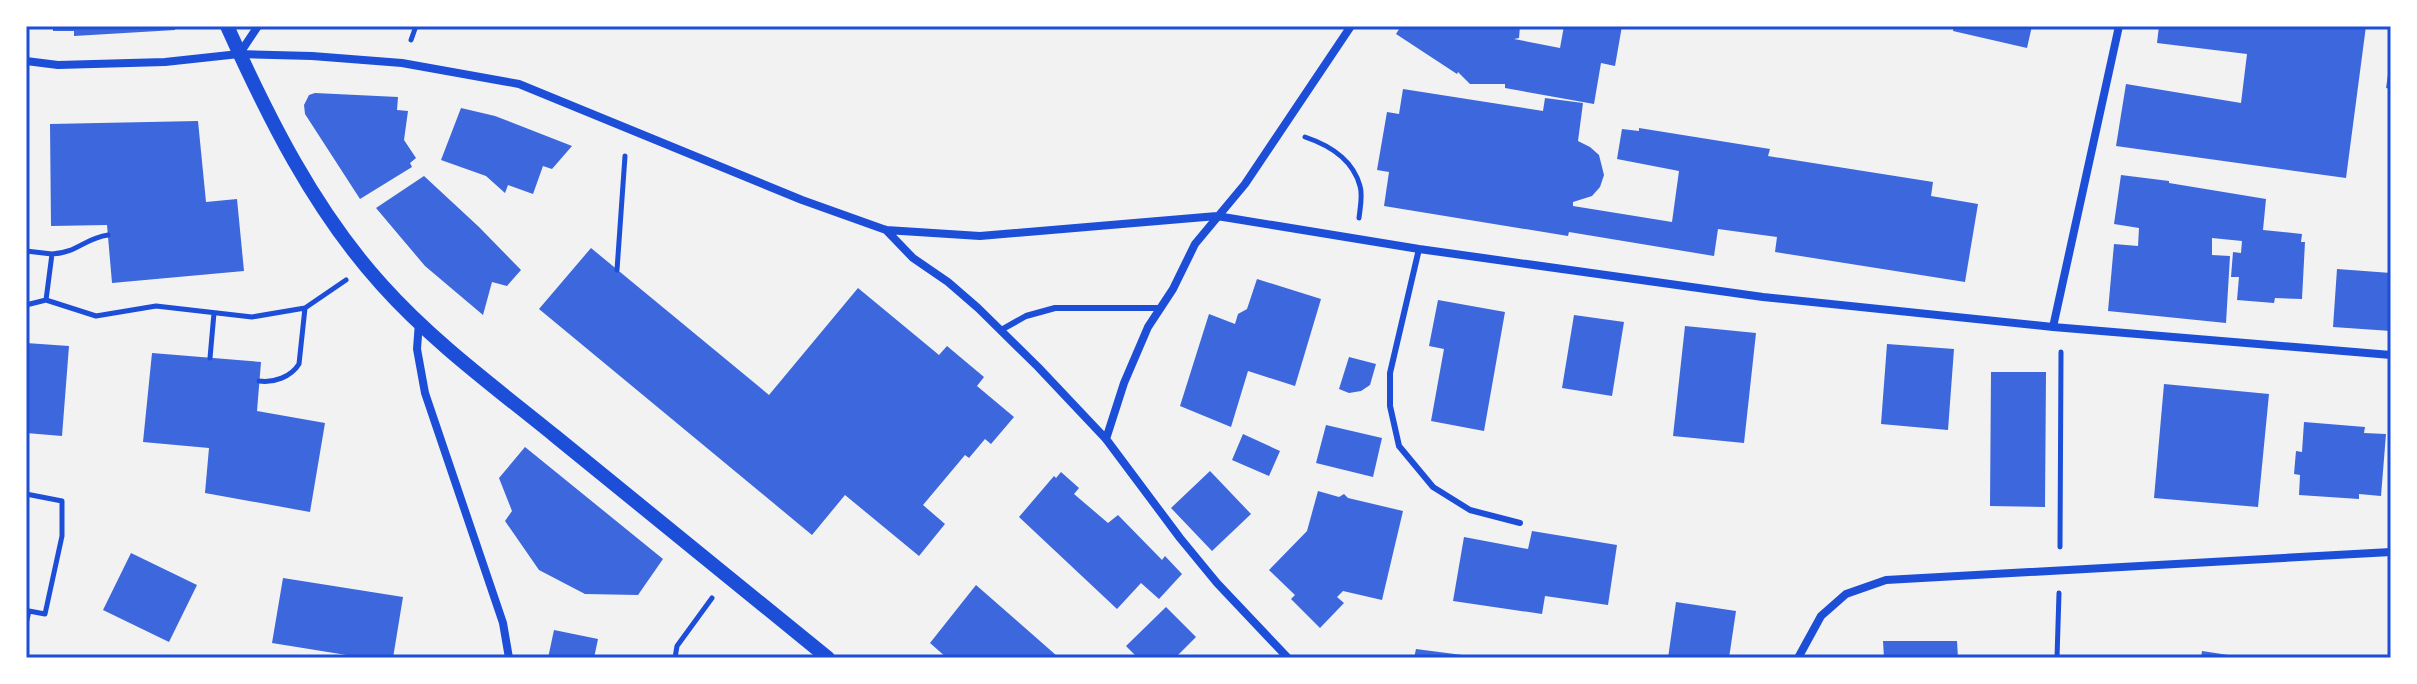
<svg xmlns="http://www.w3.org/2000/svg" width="2417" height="684" viewBox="0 0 2417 684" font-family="Helvetica,sans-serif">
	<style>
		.building { fill: #3d67dc }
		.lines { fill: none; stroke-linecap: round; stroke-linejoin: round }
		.path { stroke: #1d4ed8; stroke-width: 5 }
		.service { stroke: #1d4ed8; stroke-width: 6 }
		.minor { stroke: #1d4ed8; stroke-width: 8 }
		.tertiary { stroke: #1d4ed8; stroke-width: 14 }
		.neatline { fill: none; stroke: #1d4ed8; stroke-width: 3 }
	</style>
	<rect width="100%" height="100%" fill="#f2f2f2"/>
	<path class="building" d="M53 26H175V30L74 36V31H53Z
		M1401 26H1520L1519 38 1514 39 1560 48 1564 26H1622L1615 66 1601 63 1594 104 1505 88V84H1470L1458 72 1457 74 1396 34Z
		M1954 26H2032L2027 48 1953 31Z
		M2159 26H2366L2346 178 2116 146 2126 84 2241 103 2247 54 2157 43Z
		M2389 68 2391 69V89L2386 88Z
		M1403 89 1543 111 1545 98 1583 103 1578 141 1590 147 1599 155 1604 175 1600 187 1592 196 1573 202V206L1672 222 1679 171 1617 159 1622 129 1639 131V128L1770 149 1768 156 1933 182 1931 196 1978 204 1965 282 1775 252 1777 237 1718 229 1714 256 1569 232 1568 236 1384 206 1389 172 1377 170 1387 112 1399 114Z
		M315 93 398 97 397 110 408 111 404 140 416 158 410 163 412 167 360 199 305 114 304 105 309 95Z
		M461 108 495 116 572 146 552 169 543 166 533 194 508 185 505 193 486 176 441 160Z
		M198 121 206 202 237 199 244 271 112 283 107 225 51 226 50 124Z
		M2121 175 2169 181V183L2266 199 2263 230 2302 234 2301 242H2305L2302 299 2275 298 2274 303 2237 300 2239 277H2231L2233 252 2241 253 2242 241 2212 238V255L2230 256 2226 323 2108 311 2114 244 2138 246 2139 228 2114 224Z
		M424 176 479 227 521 270 507 286 492 282 483 315 425 266 376 208Z
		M591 248 769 395 858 288 939 355 947 346 984 377 977 386 1014 417 991 444 985 439 969 458 965 455 923 505 945 524 919 556 845 495 812 535 539 309Z
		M2337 269 2391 273V331L2333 327Z
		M1257 279 1321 299 1295 386 1248 371 1231 427 1180 406 1209 314 1235 324 1238 314 1247 309Z
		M1438 300 1505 312 1484 431 1431 421 1444 349 1429 346Z
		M1574 315 1624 322 1612 396 1562 388Z
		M1685 326 1756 333 1744 443 1673 436Z
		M26 343 69 346 62 436 26 433Z
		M1887 344 1954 349 1948 430 1881 424Z
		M152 353 261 362 257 411 325 423 310 512 205 493 209 448 143 442Z
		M1349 357 1376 364 1370 385 1361 391 1349 393 1339 389Z
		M1991 372H2046L2045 507 1990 506Z
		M2164 384 2269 394 2258 507 2154 498Z
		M2304 422 2365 427 2364 433 2386 434 2381 496 2359 494V499L2299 495 2300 475 2294 474 2296 451 2302 452Z
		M1326 425 1382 438 1373 477 1316 463Z
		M1243 434 1280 451 1269 476 1232 460Z
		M525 447 663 559 638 595 585 594 539 570 505 521 512 511 499 478Z
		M1210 471 1251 514 1212 551 1171 508Z
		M1061 472 1079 488 1074 494 1108 523 1118 515 1162 560 1165 556 1182 574 1159 599 1141 583 1117 609 1019 517 1054 476 1056 478Z
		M1318 491 1339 497 1344 494 1348 498 1403 511 1382 600 1343 591 1337 597 1344 603 1320 628 1291 599 1295 595 1269 570 1307 531Z
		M1532 531 1617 545 1608 605 1545 596 1542 614 1453 601 1464 537 1528 549Z
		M131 553 197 585 169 642 103 610Z
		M283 578 403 597 393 658H365L272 643Z
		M976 585 1057 656 1055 658H947L930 643Z
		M1676 602 1736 611 1729 658H1668Z
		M1166 607 1196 637 1175 658H1138L1126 646Z
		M554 630 598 639 594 658H548Z
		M1883 641H1957L1958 658H1884Z
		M1416 649 1470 656V658H1414Z
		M2202 651 2235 656V658H2201Z"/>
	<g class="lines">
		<path class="path" d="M411 40 416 26
			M1305 137C1329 145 1353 160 1360 186 1363 196 1360 208 1359 218
			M26 251 52 254 46 300 96 316 156 306 252 317 305 308 346 280
			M52 254C77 253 85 238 108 235
			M617 270 625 156
			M26 305 46 300
			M210 358 214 313
			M259 381C274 383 291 377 299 364L305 308
			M26 494 62 501V536L45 614 29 611 26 624
			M2060 547 2061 352
			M675 658 677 646 712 598
			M2057 658 2059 593"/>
		<path class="service" d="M1419 249 1390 373V406L1399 446 1433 487 1470 510 1520 523
			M1001 330 1026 316 1055 308H1161"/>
		<path class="minor" d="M240 53 258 26
			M26 61 58 65 165 62 239 54 312 56 402 63 519 84 802 200 886 230 980 236 1217 216 1419 249 1763 297 2053 327 2391 355
			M886 230 913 258 948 282 978 308 1038 367 1106 439 1180 538 1217 583 1288 658
			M419 322 417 349 425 393 503 623 509 658
			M2053 327 2119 26
			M1106 439 1124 383 1148 327 1173 289 1195 244 1245 184 1351 26
			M1798 658 1821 616 1846 594 1886 580 2391 552"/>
		<path class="tertiary" d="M227 26C268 117 314 210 382 285 433 342 496 388 555 436 646 510 737 584 828 658"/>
	</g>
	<rect width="2417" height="684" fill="none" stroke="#ffffff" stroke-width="56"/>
	<rect x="28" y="28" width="2361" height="628" class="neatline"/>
</svg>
